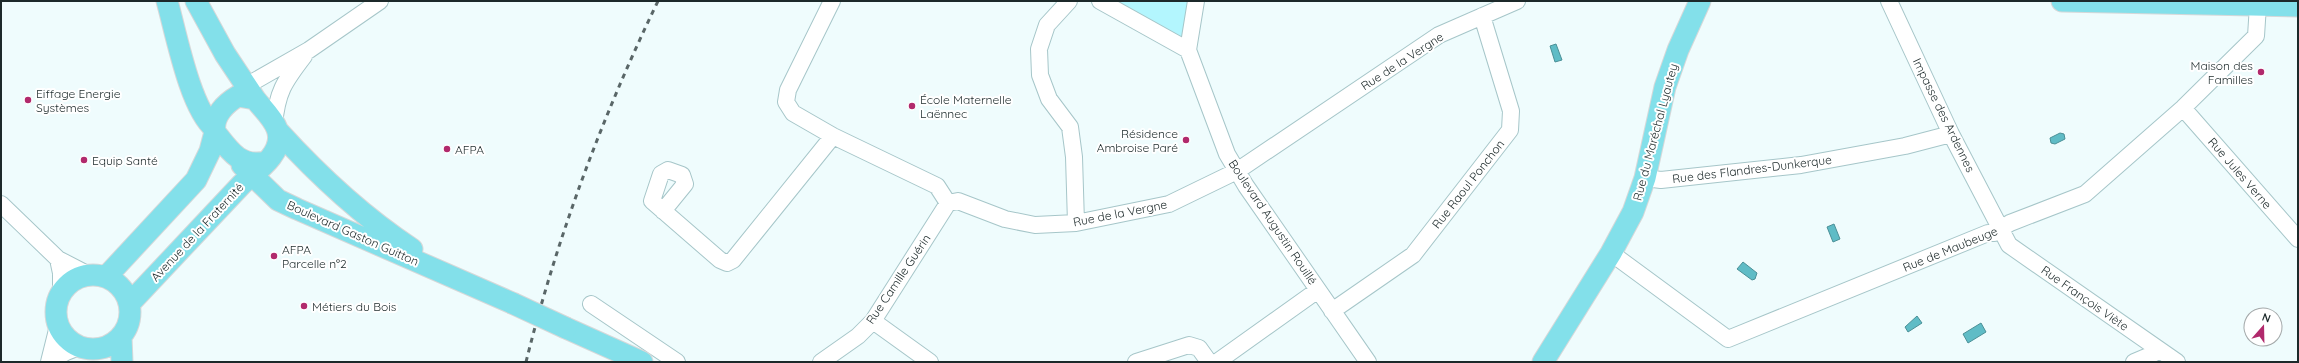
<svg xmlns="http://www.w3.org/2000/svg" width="2299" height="363" viewBox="0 0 2299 363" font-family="Quicksand,sans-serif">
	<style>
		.green { fill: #b3f6fe }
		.water { fill: #5fbcc6; stroke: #4b9097 }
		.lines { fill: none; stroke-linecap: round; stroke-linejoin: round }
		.minor-casing { stroke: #a6c6c9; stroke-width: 18 }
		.major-casing { stroke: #d6d8d9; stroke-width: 23 }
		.minor { stroke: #fff; stroke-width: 16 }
		.major { stroke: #83e0ea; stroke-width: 21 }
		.rail { stroke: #596667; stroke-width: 3; stroke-dasharray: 5 5; stroke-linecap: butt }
		.major-bridge-casing { stroke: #d6d8d9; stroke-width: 23; stroke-linecap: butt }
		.major-bridge { stroke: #83e0ea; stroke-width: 21 }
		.poi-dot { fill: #b1296c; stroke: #fff; stroke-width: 1.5 }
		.labels { text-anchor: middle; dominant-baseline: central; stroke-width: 4; stroke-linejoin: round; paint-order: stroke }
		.street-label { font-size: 12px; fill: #1c292a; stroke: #fff }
		.poi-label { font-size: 12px; fill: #1c292a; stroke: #fff; text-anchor: start }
	</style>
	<rect width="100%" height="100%" fill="#effcfd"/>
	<path class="green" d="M1113 1H1190L1182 38Z"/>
	<path class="water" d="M1556 44 1562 60 1555 62 1550 46Z
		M2060 133 2064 134 2065 139 2055 144 2051 143 2050 138Z
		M1834 224 1840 239 1833 242 1827 227Z
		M1743 262 1757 273 1755 279 1752 280 1737 269Z
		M1917 316 1922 323 1908 332 1905 327Z
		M1981 323 1986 332 1968 343 1963 334Z"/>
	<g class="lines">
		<g class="minor-casing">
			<path id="minor" d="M832 1 788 90 786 102 793 113 833 136 937 186 948 203 958 201 1005 219 1035 225 1076 223 1169 204 1237 171 1439 35 1517 1
				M1069 1 1047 25 1039 49 1040 75 1049 99 1070 127 1074 157 1076 223
				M1100 1 1188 50
				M1196 1 1188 50 1227 154 1246 186 1368 362
				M1889 1 1951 134 2009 245 2177 362
				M240 94 253 82 309 50 380 1
				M2183 108 2298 239
				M274 125C277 92 284 82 304 56
				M1645 178 1661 180 1801 165 1905 146 1951 134
				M1 204 58 259 89 275
				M663 211 685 184 682 175 668 170 661 174 652 201 720 260 727 263 733 260 833 136
				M1611 253 1728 339 1988 233H1994L2010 223 2085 194 2183 108 2256 36 2258 5
				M58 259 61 273V293
				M591 304 677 362
				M1332 311 1413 255 1510 130 1511 111 1482 16
				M873 321 930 362
				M49 362 58 326
				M49 362 66 352 79 347
				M821 362 858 336 873 321 948 203
				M1136 362 1189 345 1199 348 1209 362
				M1217 362 1318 290
				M2134 362 2153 354 2156 348"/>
		</g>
		<g class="major-casing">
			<path id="major" d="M167 1C176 33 190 108 214 128
				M196 1 225 54 255 99
				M2062 1 2298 6
				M278 131C318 175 362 216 412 249
				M242 165 278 200 297 209 512 303
				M56 312a37 37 0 1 1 74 0a37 37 0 1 1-74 0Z
				M106 277 196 180 210 151 215 132
				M130 303 242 184C256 172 286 152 277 129 273 118 262 108 255 99L238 96C226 103 212 116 215 132 229 150 240 168 266 162
				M566 328 642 362
				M121 337 122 362
				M1543 362 1611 253 1633 212 1645 178 1665 87 1678 50 1700 1"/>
		</g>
		<use href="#minor" class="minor"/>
		<use href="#major" class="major"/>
		<path class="rail" d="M526 362C557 237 602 117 658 1"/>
		<g class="major-bridge-casing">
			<path id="major-bridge" d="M512 303 566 328"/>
		</g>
		<use href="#major-bridge" class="major-bridge"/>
	</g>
	<g class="poi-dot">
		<circle cx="2261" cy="72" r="4"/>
		<circle cx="28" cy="100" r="4"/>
		<circle cx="912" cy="106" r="4"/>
		<circle cx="1186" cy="140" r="4"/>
		<circle cx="447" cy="149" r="4"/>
		<circle cx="84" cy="160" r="4"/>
		<circle cx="274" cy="256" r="4"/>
		<circle cx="304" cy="306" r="4"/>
	</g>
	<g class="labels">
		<g class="street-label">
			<text transform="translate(1402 61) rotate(-33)">Rue de la Vergne</text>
			<text transform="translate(1944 115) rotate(64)">Impasse des Ardennes</text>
			<text transform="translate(1655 132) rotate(-75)">Rue du Maréchal Lyautey</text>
			<text transform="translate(1752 169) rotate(-7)">Rue des Flandres-Dunkerque</text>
			<text transform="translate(2240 173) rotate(49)">Rue Jules Verne</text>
			<text transform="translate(1468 184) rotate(-52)">Rue Raoul Ponchon</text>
			<text transform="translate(1120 213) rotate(-11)">Rue de la Vergne</text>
			<text transform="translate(1273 222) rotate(56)">Boulevard Augustin Rouillé</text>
			<text transform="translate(197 232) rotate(-47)">Avenue de la Fraternité</text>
			<text transform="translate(353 233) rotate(24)">Boulevard Gaston Guitton</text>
			<text transform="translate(1950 249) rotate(-22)">Rue de Maubeuge</text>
			<text transform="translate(898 279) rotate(-56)">Rue Camille Guérin</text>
			<text transform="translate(2085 298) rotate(35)">Rue François Viète</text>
		</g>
		<g class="poi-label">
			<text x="2253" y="65" text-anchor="end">Maison des<tspan x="2253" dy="14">Familles</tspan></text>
			<text x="36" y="93">Eiffage Energie<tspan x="36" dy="14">Systèmes</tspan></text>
			<text x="920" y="99">École Maternelle<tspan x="920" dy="14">Laënnec</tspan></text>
			<text x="1178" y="133" text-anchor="end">Résidence<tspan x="1178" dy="14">Ambroise Paré</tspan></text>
			<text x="455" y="149">AFPA</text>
			<text x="92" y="160">Equip Santé</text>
			<text x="282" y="249">AFPA<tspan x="282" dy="14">Parcelle n°2</tspan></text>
			<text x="312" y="306">Métiers du Bois</text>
		</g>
	</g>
	<rect width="2299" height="363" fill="none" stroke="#1c292a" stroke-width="4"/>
	<g transform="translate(2263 327) rotate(20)"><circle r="19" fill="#ffffff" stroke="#a4a9aa"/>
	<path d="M0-3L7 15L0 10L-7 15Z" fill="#b1296c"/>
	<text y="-6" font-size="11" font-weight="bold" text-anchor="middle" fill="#1c292a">N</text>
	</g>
</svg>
